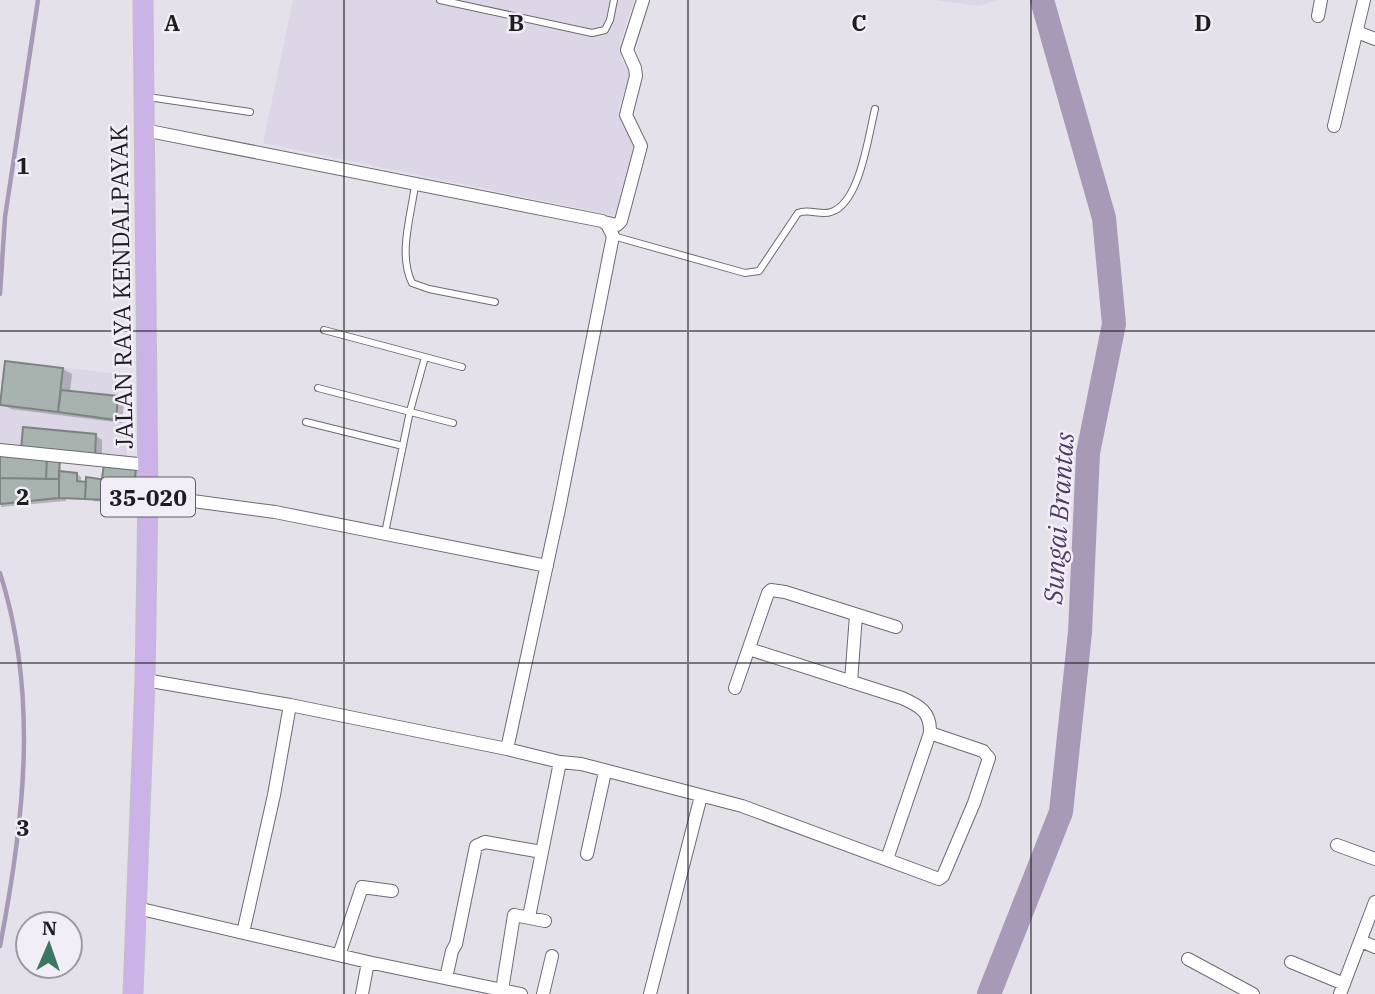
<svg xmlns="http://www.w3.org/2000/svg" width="1375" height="994" viewBox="0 0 1375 994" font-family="'IBM Plex Serif',serif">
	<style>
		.built { fill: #ddd6e6 }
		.shadow { fill: #0003 }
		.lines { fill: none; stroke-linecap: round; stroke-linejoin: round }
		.stream { stroke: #a79ab7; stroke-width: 4.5 }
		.river { stroke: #a79ab7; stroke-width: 24 }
		.building { fill: #a8b2ae; stroke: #7b8480; stroke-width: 2 }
		.lane-casing { stroke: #6d6a72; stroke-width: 8 }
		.street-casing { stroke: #6d6a72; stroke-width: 14 }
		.primary-casing { stroke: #c0c0c1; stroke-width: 21 }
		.lane { stroke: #fff; stroke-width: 6 }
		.street { stroke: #fff; stroke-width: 12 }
		.primary { stroke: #cbb3e7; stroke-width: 19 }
		.grid { fill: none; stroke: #1e1d20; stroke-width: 2; stroke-opacity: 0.55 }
		.labels { text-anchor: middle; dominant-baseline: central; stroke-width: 5; stroke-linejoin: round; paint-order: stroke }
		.shield { fill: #f2eef7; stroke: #5e5c60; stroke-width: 2 }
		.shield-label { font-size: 23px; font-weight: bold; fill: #1e1d20 }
		.street-label { font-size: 24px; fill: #1e1d20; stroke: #f2eef7 }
		.water-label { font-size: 26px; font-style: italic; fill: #503c66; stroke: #f2eef7 }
		.grid-label { font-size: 23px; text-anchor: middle; font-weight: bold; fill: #1e1d20; stroke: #f2eef7; stroke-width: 5; stroke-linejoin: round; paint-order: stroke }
	</style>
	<rect width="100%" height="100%" fill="#e5e1ea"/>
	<path class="built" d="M293 0H634L620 42 621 60 630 72 618 112 636 145 617 216 263 143Z
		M936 0H997L979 6Z
		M5 361 120 374 116 420 126 422 127 459 0 448V411Z"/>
	<path class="shadow" d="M63 369 72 374 70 393 118 398 124 402 122 423 11 409 2 404Z
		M24 429 96 436 102 440V459Z
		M0 456 60 460V473L77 474 81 477V483L104 481 106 466 135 470 139 472 138 485 124 483 133 488 132 504 93 501 94 497 65 496 66 501 1 507Z"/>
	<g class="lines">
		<path class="stream" d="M0 294 5 217 38 0
			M0 573C39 695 24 822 0 946"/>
		<path class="river" d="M989 994 1061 812 1080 632 1088 453 1114 324 1104 218 1042 0"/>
	</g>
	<path class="building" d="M5 361 63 368 58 412 0 405Z
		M61 390 118 396 116 420 58 412Z
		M23 427 96 434 95 457 21 450Z
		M0 454 47 456 46 479 0 478Z
		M47 456 60 457 59 479H46Z
		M104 464 136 468 134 484 102 479Z
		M59 471 77 473V481L86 482 85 499 59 498Z
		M86 477 127 483 126 501 85 499Z
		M0 478 59 479V498L0 504Z"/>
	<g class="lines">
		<g class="lane-casing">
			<path id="lane" d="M440 0 592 33 605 30 610 20 614 0
				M148 97 250 112
				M415 185C411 216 398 254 412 283L429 289 495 302
				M613 236 745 273 759 271 798 213C809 208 820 216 831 212 860 203 868 137 875 109
				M324 330 425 357 410 411 385 533
				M425 357 462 367
				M318 388 453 423
				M306 422 403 446"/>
		</g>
		<g class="street-casing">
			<path id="street" d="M1318 16 1321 0
				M1357 32 1375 39
				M1334 126 1364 0
				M144 130 602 221 607 224 613 236 559 509 507 749
				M604 222 617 225 621 221 641 146 626 115 636 76 635 68 627 50 643 0
				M0 450 148 465
				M148 495 275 512 547 566
				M749 649 902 698C920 706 931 712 930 733L887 859
				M145 680 290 705 507 749 560 762 581 764 742 806 939 879 943 876 974 803 989 758 983 751 930 733
				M851 682 856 615
				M735 688 768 593 771 590 785 592 896 627
				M1337 845 1375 859
				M587 854 605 772
				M137 908 368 962 521 994
				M529 917 560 762
				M243 933 274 795 290 705
				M1361 941 1375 947
				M339 955 362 887 392 891
				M1188 959 1253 994
				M1291 962 1344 984
				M446 978 452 951 456 944 476 846 485 842 542 852
				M502 990 514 915 545 921
				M362 994 368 962
				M543 994 552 956
				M650 994 701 796
				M1340 994 1375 902"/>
		</g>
		<g class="primary-casing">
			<path id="primary" d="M133 994 145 680 148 495 143 0"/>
		</g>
		<use href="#lane" class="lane"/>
		<use href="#street" class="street"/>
		<use href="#primary" class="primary"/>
	</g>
	<path class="grid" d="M344 0V994M688 0V994M1031 0V994M0 331H1375M0 663H1375"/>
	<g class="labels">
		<rect class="shield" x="101" y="477.5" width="94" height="39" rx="5"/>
		<g class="shield-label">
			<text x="148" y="497">35-020</text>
		</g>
		<g class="street-label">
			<text transform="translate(121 287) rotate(-91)">JALAN RAYA KENDALPAYAK</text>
		</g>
		<g class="water-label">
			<text transform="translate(1058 518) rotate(-86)">Sungai Brantas</text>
		</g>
	</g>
	<g class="grid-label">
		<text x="172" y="31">A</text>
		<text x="516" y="31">B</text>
		<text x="859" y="31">C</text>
		<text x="1203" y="31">D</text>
		<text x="23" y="174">1</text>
		<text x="23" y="505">2</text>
		<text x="23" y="836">3</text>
	</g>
	<g transform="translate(49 945) rotate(2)"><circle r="33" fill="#f2eef7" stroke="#9d9aa1" stroke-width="2"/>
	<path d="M0-5L12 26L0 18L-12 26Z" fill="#3c7761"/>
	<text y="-10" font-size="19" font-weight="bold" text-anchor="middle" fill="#1e1d20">N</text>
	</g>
</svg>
